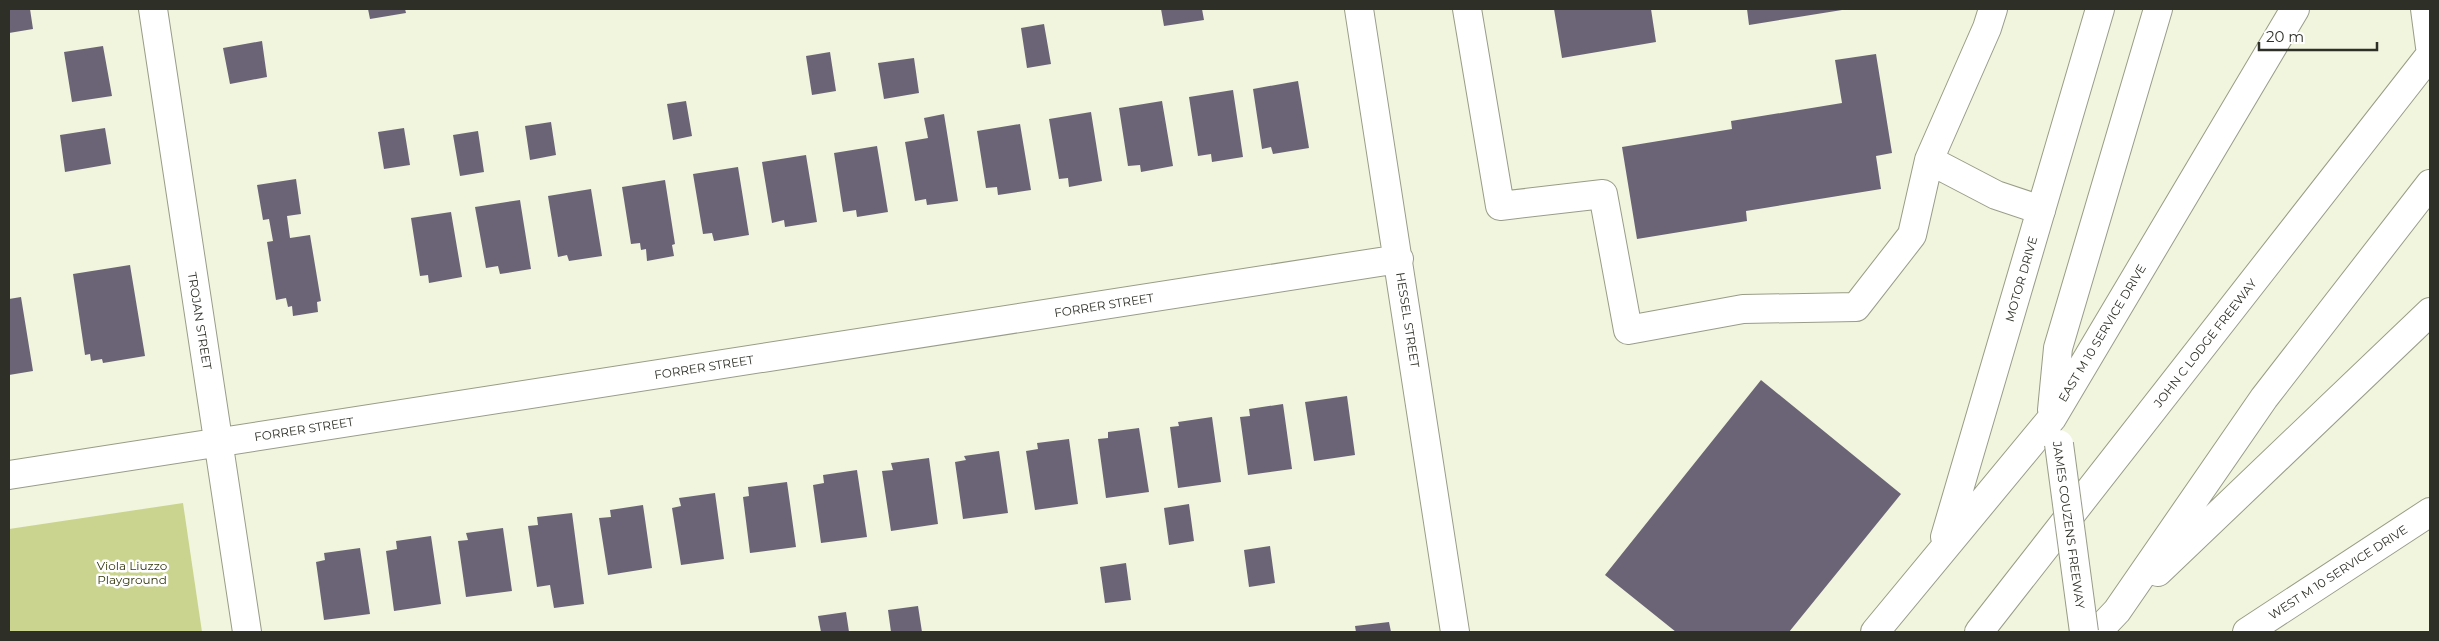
<svg xmlns="http://www.w3.org/2000/svg" width="2439" height="641" viewBox="0 0 2439 641" font-family="Montserrat,sans-serif">
	<style>
		.green { fill: #cbd48f }
		.building { fill: #6b6477 }
		.lines { fill: none; stroke-linecap: round; stroke-linejoin: round }
		.minor-casing { stroke: #999c87; stroke-width: 30 }
		.major-casing { stroke: #999c87; stroke-width: 30 }
		.highway-casing { stroke: #999c87; stroke-width: 30 }
		.minor { stroke: #fff; stroke-width: 28 }
		.major { stroke: #fff; stroke-width: 28 }
		.highway { stroke: #fff; stroke-width: 28 }
		.major-bridge-casing { stroke: #999c87; stroke-width: 30; stroke-linecap: butt }
		.major-bridge { stroke: #fff; stroke-width: 28 }
		.labels { text-anchor: middle; dominant-baseline: central; stroke-width: 5; stroke-linejoin: round; paint-order: stroke }
		.street-label { font-size: 12px; fill: #2e2f26; stroke: #fff }
		.park-label { font-size: 12px; fill: #34380d; stroke: #fff }
	</style>
	<rect width="100%" height="100%" fill="#f1f5de"/>
	<path class="green" d="M183 503 202 632H9V529Z"/>
	<path class="building" d="M9 9H30L33 29 9 33Z
		M368 9H405L406 13 370 19Z
		M1161 9H1202L1204 20 1164 26Z
		M1554 9H1651L1656 42 1562 58Z
		M1747 9H1841L1842 10 1749 25Z
		M1044 24 1051 64 1027 68 1021 28Z
		M262 41 267 77 230 84 223 48Z
		M103 46 112 96 72 102 64 52Z
		M830 52 836 91 812 95 806 56Z
		M1876 54 1892 153 1876 156 1881 189 1746 211 1747 221 1637 239 1622 147 1732 129 1731 121 1842 103 1835 60Z
		M914 58 919 93 884 99 878 63Z
		M1298 81 1309 148 1273 154 1271 147 1262 149 1253 89Z
		M1233 90 1243 157 1212 162 1211 154 1198 156 1189 97Z
		M686 101 692 136 673 140 667 104Z
		M1162 101 1173 166 1141 172 1140 165 1128 166 1119 108Z
		M1091 112 1102 181 1069 187 1068 178 1059 179 1049 119Z
		M944 114 958 201 927 205 926 199 915 201 905 142 928 138 924 118Z
		M551 122 556 155 530 160 525 126Z
		M1020 124 1031 190 998 195 997 187 986 188 977 131Z
		M105 128 111 164 65 172 60 135Z
		M404 128 410 165 384 169 378 132Z
		M478 131 484 172 460 176 453 135Z
		M877 146 888 212 857 217 856 210 843 212 834 153Z
		M806 155 817 222 785 227 784 220 772 223 762 162Z
		M738 167 749 235 714 241 712 233 703 234 693 174Z
		M296 179 301 214 287 216 290 238 310 235 321 301 317 302 318 312 293 316 292 306 288 307 286 298 276 300 267 242 273 241 269 219 263 220 257 185Z
		M665 180 675 244 672 245 674 256 647 261 646 249 641 250 640 243 631 244 622 187Z
		M591 189 602 256 569 261 567 255 558 257 548 196Z
		M520 200 531 269 500 274 498 266 486 268 475 207Z
		M451 212 462 277 429 283 428 275 420 276 411 218Z
		M130 265 145 356 103 363 102 359 91 361 90 354 85 355 73 274Z
		M21 297 33 371 9 375V299Z
		M1761 380 1901 494 1789 632H1676L1605 575Z
		M1347 396 1355 455 1314 461 1305 402Z
		M1283 404 1292 469 1248 475 1240 417 1250 416 1249 409Z
		M1212 417 1221 482 1178 488 1170 427 1179 426 1178 422Z
		M1139 428 1149 492 1106 498 1098 439 1108 438V432Z
		M1069 439 1078 504 1035 510 1026 451 1038 449 1037 443Z
		M999 451 1008 513 963 519 955 462 966 460 964 456Z
		M929 458 938 524 891 531 882 471 893 470 891 463Z
		M857 470 867 537 821 543 813 485 824 483 823 475Z
		M787 482 796 547 750 553 743 497 749 496 748 487Z
		M715 493 724 559 681 565 672 508 681 506 679 498Z
		M1189 504 1194 541 1169 545 1164 508Z
		M643 505 652 568 608 575 599 518 611 517 610 510Z
		M572 513 584 604 554 608 550 585 537 587 528 526 538 525 537 517Z
		M503 528 512 591 466 597 458 541 468 540 466 533Z
		M431 536 441 604 394 611 386 551 397 549 396 541Z
		M1270 546 1275 583 1249 587 1244 550Z
		M360 548 370 614 324 620 316 562 325 560 324 553Z
		M1126 563 1131 600 1105 603 1100 567Z
		M918 606 922 632H891L888 610Z
		M846 612 849 632H821L818 616Z
		M1389 622 1391 632H1356L1355 626Z"/>
	<g class="lines">
		<g class="minor-casing">
			<path id="minor" d="M153 9 247 632
				M1359 9 1455 632
				M1467 9 1500 206 1603 194 1628 330 1743 309 1856 307 1912 235 1929 160
				M1993 9 1987 28 1929 160 1996 195 2041 210
				M9 475 1399 259"/>
		</g>
		<g class="major-casing">
			<path id="major" d="M2052 410 2058 348 2158 9
				M1945 537 2100 9
				M1875 632 2052 418 2295 9
				M2247 632 2430 512"/>
		</g>
		<g class="highway-casing">
			<path id="highway" d="M2425 9 2430 47
				M2158 572 2430 312
				M1979 632 2430 55
				M2097 632 2117 611 2264 398 2430 184"/>
		</g>
		<use href="#minor" class="minor"/>
		<use href="#major" class="major"/>
		<use href="#highway" class="highway"/>
		<g class="major-bridge-casing">
			<path id="major-bridge" d="M2059 444 2084 632"/>
		</g>
		<use href="#major-bridge" class="major-bridge"/>
	</g>
	<g class="labels">
		<g class="street-label">
			<text transform="translate(2021 279) rotate(-74)">MOTOR DRIVE</text>
			<text transform="translate(1104 305) rotate(-9)">FORRER STREET</text>
			<text transform="translate(1408 320) rotate(81)">HESSEL STREET</text>
			<text transform="translate(200 321) rotate(81)">TROJAN STREET</text>
			<text transform="translate(2102 333) rotate(-59)">EAST M 10 SERVICE DRIVE</text>
			<text transform="translate(2205 343) rotate(-52)">JOHN C LODGE FREEWAY</text>
			<text transform="translate(704 367) rotate(-9)">FORRER STREET</text>
			<text transform="translate(304 429) rotate(-9)">FORRER STREET</text>
			<text transform="translate(2069 525) rotate(82)">JAMES COUZENS FREEWAY</text>
			<text transform="translate(2338 572) rotate(-33)">WEST M 10 SERVICE DRIVE</text>
		</g>
		<g class="park-label">
			<text x="132" y="565">Viola Liuzzo<tspan x="132" dy="14">Playground</tspan></text>
		</g>
	</g>
	<rect width="2439" height="641" fill="none" stroke="#2e2f26" stroke-width="20"/>
	<path d="M2259 42v8h118v-8" fill="none" stroke="#2e2f26" stroke-width="2.5"/>
	<text x="2266" y="42" font-size="15" fill="#2e2f26" stroke="#ffffff" stroke-width="4" paint-order="stroke">20 m</text>
</svg>
